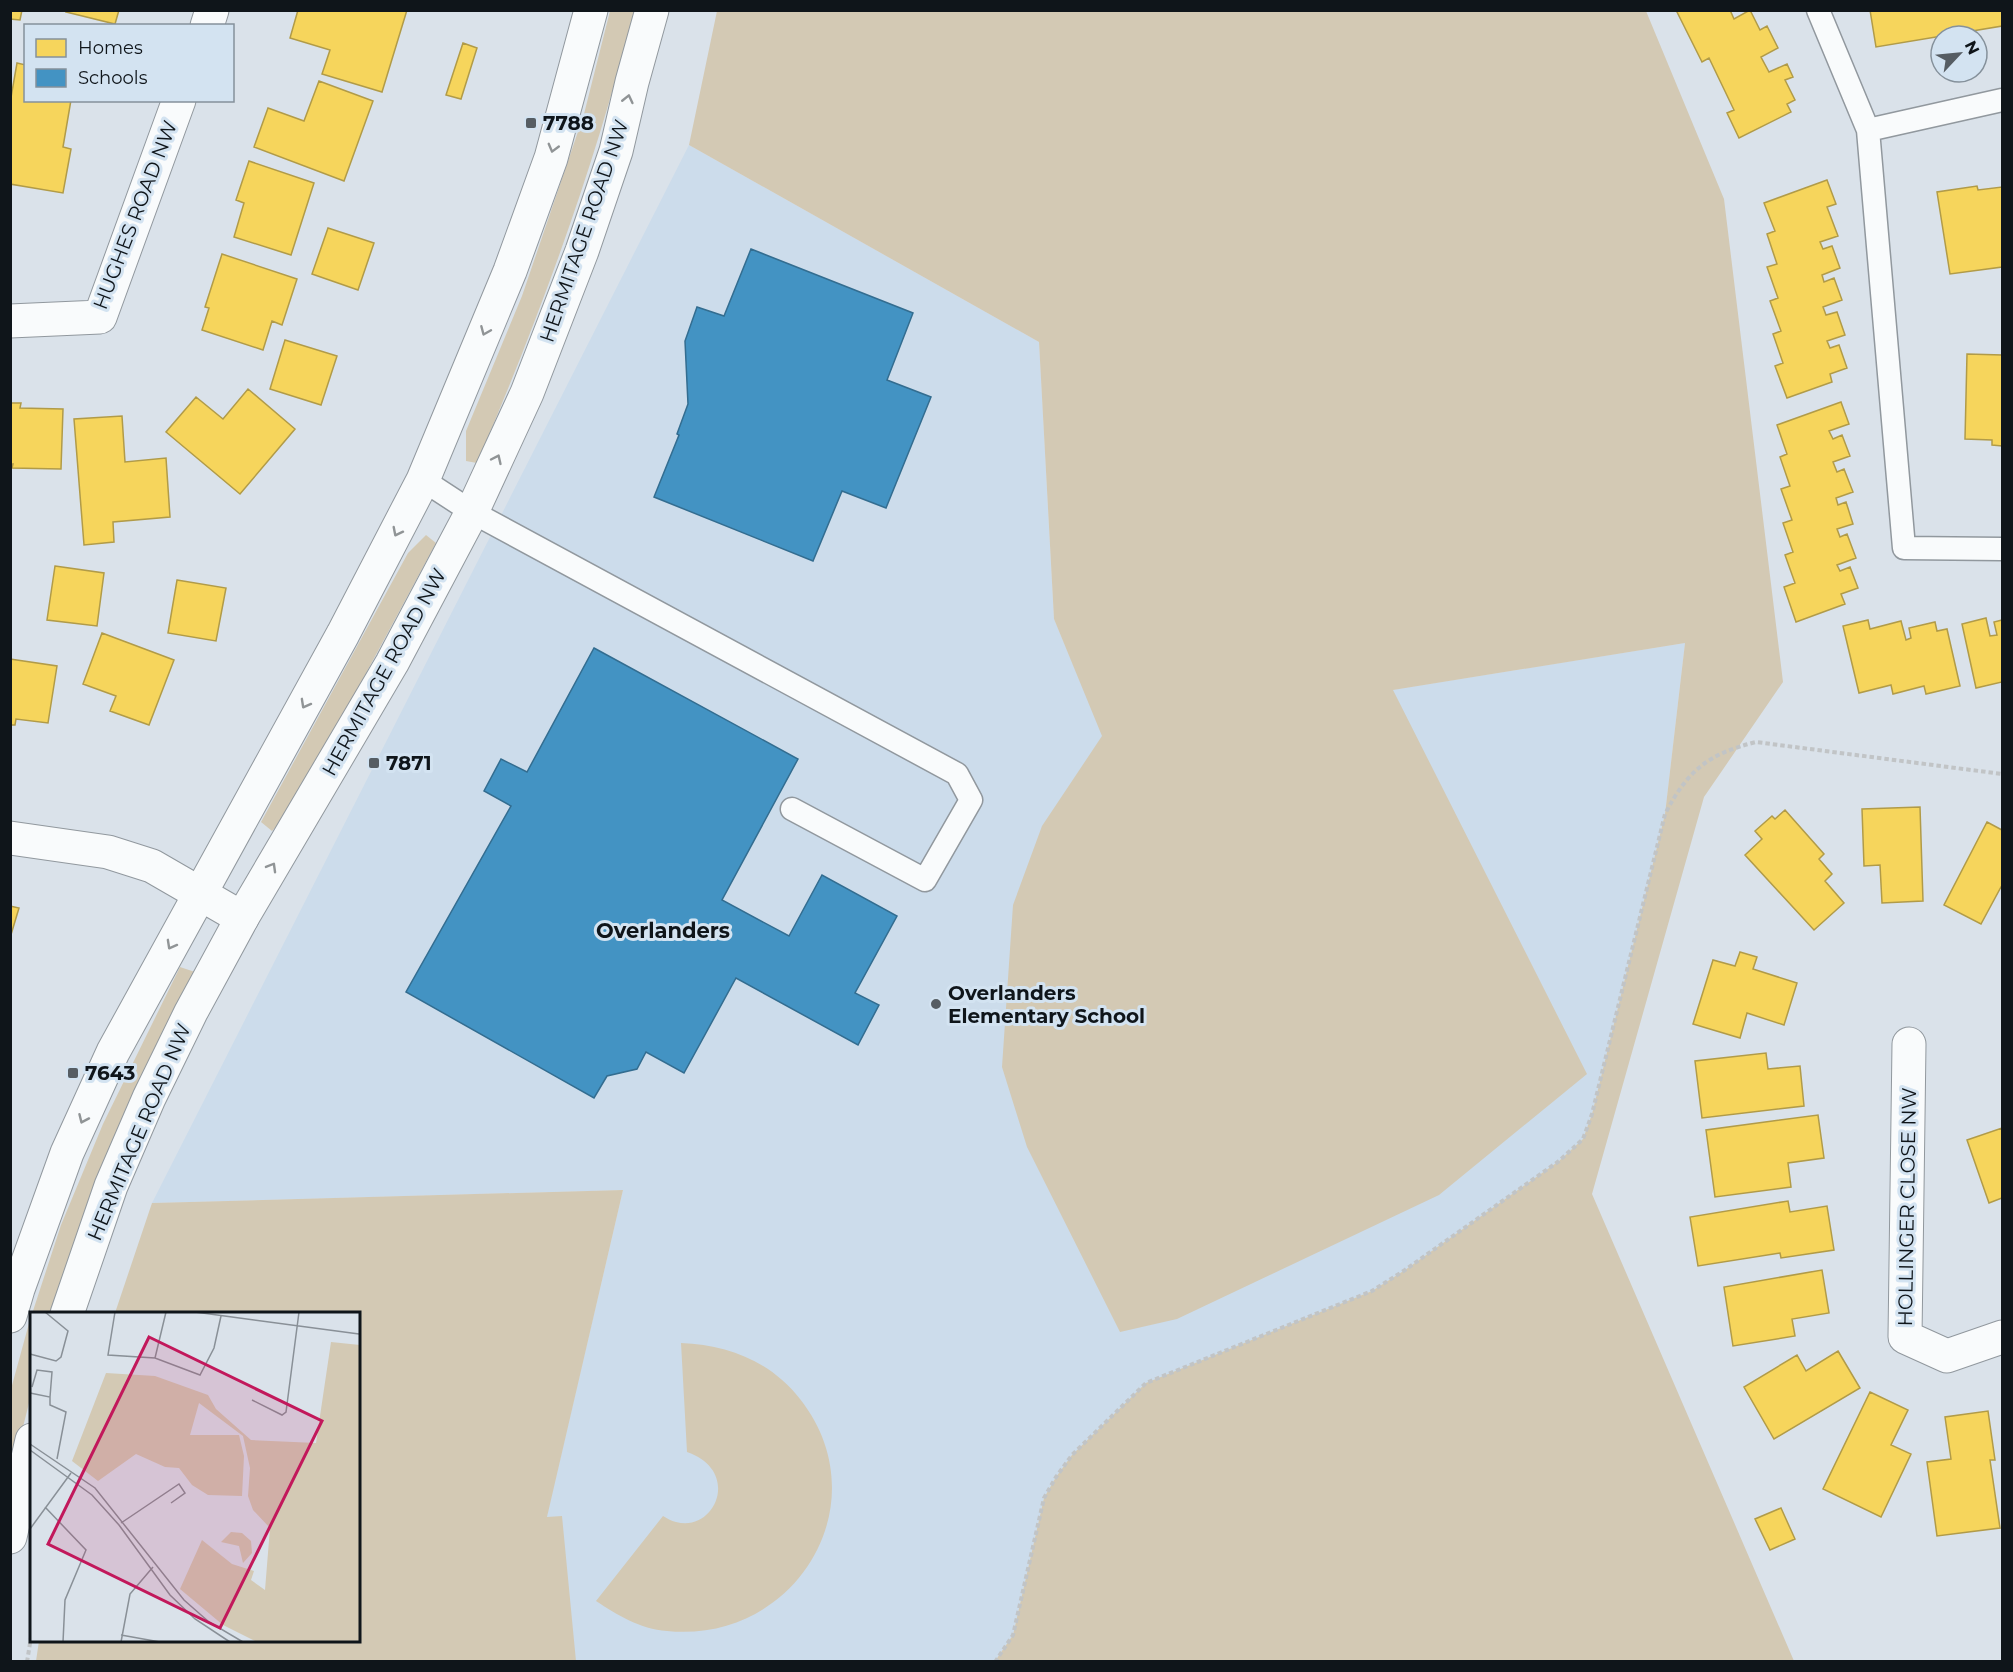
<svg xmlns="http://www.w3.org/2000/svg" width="2013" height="1672" viewBox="0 0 2013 1672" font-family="Montserrat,sans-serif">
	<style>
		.built { fill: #ccdceb }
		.green { fill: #d3c9b4 }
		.homes { fill: #f6d55c; stroke: #b19b48; stroke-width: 1.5 }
		.schools { fill: #4393c3; stroke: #336d90; stroke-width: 1.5 }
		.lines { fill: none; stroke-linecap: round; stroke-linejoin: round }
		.lane-casing { stroke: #91989e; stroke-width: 25 }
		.street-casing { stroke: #91989e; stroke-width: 35 }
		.secondary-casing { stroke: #91989e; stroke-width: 35 }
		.path { stroke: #c1c4c6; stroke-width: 4; stroke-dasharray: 4.5 3; stroke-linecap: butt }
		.lane { stroke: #f9fbfc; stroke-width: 22 }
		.street { stroke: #f9fbfc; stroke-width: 33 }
		.secondary { stroke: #f9fbfc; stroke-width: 33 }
		.oneway { stroke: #909496 }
		.poi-dot { fill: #565d63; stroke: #d3e3f1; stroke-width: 2 }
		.labels { text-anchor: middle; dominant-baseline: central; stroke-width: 6; stroke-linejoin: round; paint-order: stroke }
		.poi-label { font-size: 20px; font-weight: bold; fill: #0f151a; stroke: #d3e3f1; text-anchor: start }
		.street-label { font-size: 20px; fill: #0f151a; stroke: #d3e3f1 }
		.neighbourhood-label { font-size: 21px; font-weight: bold; fill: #0f151a; stroke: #d3e3f1 }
		.inset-road { fill: none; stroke: #899097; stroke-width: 1.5 }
		.view { fill: #c2185b; fill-opacity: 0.15; stroke: #c2185b; stroke-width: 3 }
		.inset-edge { fill: none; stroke: #0f151a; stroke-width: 3 }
	</style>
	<rect width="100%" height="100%" fill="#dae2ea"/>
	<path class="built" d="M689 145 1039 342 1054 619 1103 736 1685 643 1665 814 1592 1114 1583 1139 1559 1161 1405 1270 1372 1291 1277 1330 1072 1455 1056 1477 1044 1498 1013 1635 995 1661H513L623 1190 152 1203Z"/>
	<path class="green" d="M610 11H634C595 166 540 316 477 463L466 461V431L522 296 584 114Z
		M717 11H1646L1724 199 1783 682 1704 797 1592 1194 1794 1661H995L1013 1635 1044 1498 1056 1477 1072 1455 1146 1383 1372 1291 1405 1270 1559 1161 1583 1139 1592 1114 1665 814 1685 643 1393 690 1587 1074 1439 1195 1177 1319 1120 1332 1027 1147 1002 1067 1013 905 1042 826 1102 736 1054 619 1039 342 689 145Z
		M426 535 436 543 293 809 272 831 261 822 408 553Z
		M180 967 195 972 54 1313 32 1314 61 1225 103 1124Z
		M623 1190 547 1517 562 1516 576 1661H36L39 1641 358 1640V1314L115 1313 152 1203Z
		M31 1316V1395L11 1475V1389Z
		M681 1343C728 1345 770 1361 800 1399 882 1503 795 1644 667 1631 640 1629 617 1615 596 1601L663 1516C667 1518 671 1521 676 1522 715 1533 742 1471 687 1452Z"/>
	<path class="homes" d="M10 10H22L20 20 10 19Z
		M67 10H119L115 24 66 12Z
		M298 10H407L382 92 322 74 330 50 290 38Z
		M1676 10H1730L1734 19 1750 10 1760 30 1767 26 1778 48 1761 57 1769 72 1787 64 1793 77 1785 80 1795 100 1787 104 1791 112 1739 138 1727 113 1734 110 1709 58 1702 62Z
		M1870 10H2002V26L1876 47Z
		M463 43 477 48 461 99 446 95Z
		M17 63 26 65V100H71L63 147 71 149 63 193 10 184V103Z
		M319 81 373 101 344 181 254 147 268 108 304 121Z
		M249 161 314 183 291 255 234 237 244 203 236 200Z
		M1827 180 1836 204 1827 207 1838 236 1820 242 1823 249 1832 246 1840 268 1822 275 1824 282 1834 278 1842 300 1823 307 1826 315 1837 312 1845 335 1827 341 1830 348 1839 345 1847 368 1830 374 1832 382 1787 398 1775 366 1783 363 1773 334 1781 331 1770 301 1778 298 1767 267 1777 264 1767 234 1775 231 1764 203Z
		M1977 186 1978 190 2002 187V267L1950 274 1937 192Z
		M328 228 374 243 358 290 312 274Z
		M222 254 297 279 282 325 272 321 263 350 202 330 209 308 205 307Z
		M285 340 337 356 321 405 270 389Z
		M1967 354 2002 355V446L1992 445V440L1965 439Z
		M248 389 295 429 240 494 166 432 196 397 223 419Z
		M1841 402 1849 424 1829 431 1833 439 1842 435 1850 456 1833 462 1837 472 1844 469 1853 492 1836 498 1838 505 1846 502 1853 524 1837 529 1840 537 1847 534 1856 558 1837 565 1840 571 1850 567 1858 588 1841 594 1845 604 1796 622 1784 587 1795 583 1785 555 1793 552 1783 523 1792 520 1781 489 1790 486 1780 457 1787 454 1777 425Z
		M10 403H21L20 408 63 409 61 469 12 468 13 464H10Z
		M122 416 125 462 166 458 170 517 113 522 114 542 84 545 74 419Z
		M55 566 104 573 97 626 47 620Z
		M177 580 226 588 216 641 168 633Z
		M1986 618 1990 636 1997 635 1994 622 2002 620V682L1976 688 1962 624Z
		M1868 620 1870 629 1901 621 1906 640 1911 638 1909 628 1935 622 1937 631 1947 629 1960 686 1926 694 1924 686 1893 694 1891 685 1859 693 1843 626Z
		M102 633 174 660 149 725 110 711 116 696 83 684Z
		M10 659 57 666 48 723 16 719 15 725H10Z
		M1920 807 1923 901 1882 903 1880 865 1864 866 1862 809Z
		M1785 810 1824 854 1819 859 1832 874 1825 881 1844 903 1814 930 1745 855 1762 839 1755 831 1772 816 1775 819Z
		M1987 822 2002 830V888L2001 887 1981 924 1944 905Z
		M10 906 19 908 10 938Z
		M1740 952 1757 957 1753 969 1797 983 1784 1025 1747 1013 1740 1038 1693 1024 1713 960 1735 966Z
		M1766 1053 1768 1069 1800 1066 1804 1106 1702 1118 1695 1061Z
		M1818 1115 1824 1158 1788 1163 1791 1187 1715 1197 1706 1130Z
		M2002 1128V1198L1989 1203 1967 1140Z
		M1788 1201 1790 1212 1827 1206 1834 1250 1781 1258 1780 1253 1698 1266 1690 1217Z
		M1822 1270 1829 1313 1792 1319 1795 1336 1733 1346 1724 1287Z
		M1838 1351 1860 1388 1774 1439 1744 1387 1797 1355 1806 1371Z
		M1870 1392 1908 1410 1891 1445 1911 1454 1881 1517 1823 1489Z
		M1988 1411 1995 1460H1990L2000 1528 1937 1536 1927 1462 1951 1459 1945 1417Z
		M1781 1508 1795 1539 1770 1550 1755 1519Z"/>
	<path class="schools" d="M751 249 913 313 887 380 931 397 886 508 842 491 813 561 654 497 679 435 677 434 688 404 685 341 697 307 724 316Z
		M594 648 798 759 722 900 789 936 822 875 897 916 855 993 879 1005 858 1045 736 978 684 1073 646 1052 637 1069 607 1076 594 1098 406 992 511 806 484 791 501 759 527 772Z"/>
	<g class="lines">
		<g class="lane-casing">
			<path id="lane" d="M1818 10 1868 130 1904 548 2002 549
				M1868 130 2002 100
				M423 480 472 512 957 774 971 800 925 880 792 809"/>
		</g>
		<g class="street-casing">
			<path id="street" d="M207 26 212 10
				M10 321 100 317 179 100
				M10 838 108 852 152 866 242 918
				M1909 1044 1905 1337 1947 1356 2002 1337"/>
		</g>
		<g class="secondary-casing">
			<path id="secondary" d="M67 1314 111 1186 149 1098 191 1012 242 918 392 663 472 512 527 393 582 251 616 151 632 82 652 10
				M10 1316 18 1289 67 1153 113 1052 343 634 423 480 510 271 551 158 591 10
				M10 1537 32 1440"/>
		</g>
		<path class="path" d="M27 1662 32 1631
			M995 1662 1013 1635 1044 1498 1056 1477 1072 1455 1146 1383 1372 1291 1405 1270 1559 1161 1583 1139 1592 1114 1665 814C1688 770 1708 754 1756 742L2002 774"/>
		<use href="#lane" class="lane"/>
		<use href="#street" class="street"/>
		<use href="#secondary" class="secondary"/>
	</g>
	<defs><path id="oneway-chevron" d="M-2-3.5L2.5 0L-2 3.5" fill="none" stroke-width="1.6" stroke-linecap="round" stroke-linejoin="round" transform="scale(1.5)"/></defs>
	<g class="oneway">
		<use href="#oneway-chevron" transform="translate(628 99) rotate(-77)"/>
		<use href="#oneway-chevron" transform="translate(553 148) rotate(105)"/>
		<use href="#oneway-chevron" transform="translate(485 331) rotate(113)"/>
		<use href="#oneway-chevron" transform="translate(497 459) rotate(-65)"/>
		<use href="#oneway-chevron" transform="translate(397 532) rotate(117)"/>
		<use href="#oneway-chevron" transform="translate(305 704) rotate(119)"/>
		<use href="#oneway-chevron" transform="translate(272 867) rotate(-60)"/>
		<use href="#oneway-chevron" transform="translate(171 945) rotate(119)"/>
		<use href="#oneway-chevron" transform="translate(83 1119) rotate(114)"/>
	</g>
	<g class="poi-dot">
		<rect x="525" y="117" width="12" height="12" rx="3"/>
		<rect x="368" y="757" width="12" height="12" rx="3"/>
		<circle cx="936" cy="1004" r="6"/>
		<rect x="67" y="1067" width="12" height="12" rx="3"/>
	</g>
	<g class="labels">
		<g class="poi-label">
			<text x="543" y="123">7788</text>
			<text x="386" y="763">7871</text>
			<text x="948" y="993">Overlanders<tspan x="948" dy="23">Elementary School</tspan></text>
			<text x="85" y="1073">7643</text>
		</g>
		<g class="street-label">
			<text transform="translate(135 215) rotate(-69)">HUGHES ROAD NW</text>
			<text transform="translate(584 231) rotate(-71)">HERMITAGE ROAD NW</text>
			<text transform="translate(384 672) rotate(-61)">HERMITAGE ROAD NW</text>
			<text transform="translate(139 1132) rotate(-67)">HERMITAGE ROAD NW</text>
			<text transform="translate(1907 1207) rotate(-89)">HOLLINGER CLOSE NW</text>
		</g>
		<g class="neighbourhood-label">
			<text x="663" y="930">Overlanders</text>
		</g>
	</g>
	<g transform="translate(30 1312)">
		<rect width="330" height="330" fill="#dae2ea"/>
		<path d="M301 30 330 33V330H227L193 313 150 277 172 228 202 252 224 259 221 268 235 278 240 216 223 198 218 184 220 156 213 124 169 91 160 123H209L214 144 212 184 178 183 162 173 149 156 135 155 106 142 68 169 42 149 76 61 125 64 178 83 186 97 221 128 286 131ZM201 220 212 221 221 229 222 241 213 251 209 234 191 230Z" fill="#d3c9b4"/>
		<path class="inset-road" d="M85 0 78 43 125 46 170 63 184 36 191 4M165 0 329 22M0 42 26 49 31 45 38 19 15 0M125 46 136 0M2 75 7 58 22 60 20 85M0 81 20 85V93L36 100 27 147M222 88 252 103 256 100 269 0M0 132 65 176 154 288 179 310 213 330M0 138 62 183 89 213 140 283 165 307 200 330M15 195 56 238 35 288 33 330M91 211 149 172 155 181 141 191M0 217 41 161M91 323 130 330M91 330 100 282 123 255"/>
		<path class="view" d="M119 25 292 109 190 316 18 232Z"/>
		<rect width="330" height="330" class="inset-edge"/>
	</g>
	<rect width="2013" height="1672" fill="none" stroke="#0f151a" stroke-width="24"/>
	<rect x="24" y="24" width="210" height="78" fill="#d3e3f1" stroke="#85919b" stroke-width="1.5"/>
	<rect x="36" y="39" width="30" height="18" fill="#f6d55c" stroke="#85919b" stroke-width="1.5"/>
	<text x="78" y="54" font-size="18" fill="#0f151a">Homes</text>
	<rect x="36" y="69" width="30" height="18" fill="#4393c3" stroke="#85919b" stroke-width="1.5"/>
	<text x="78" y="84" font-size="18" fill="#0f151a">Schools</text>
	<g transform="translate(1959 54) rotate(64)"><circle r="28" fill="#d3e3f1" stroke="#85919b" stroke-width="1.5"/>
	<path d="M0-4.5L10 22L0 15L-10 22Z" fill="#565d63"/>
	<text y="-9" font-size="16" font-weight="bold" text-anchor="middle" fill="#0f151a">N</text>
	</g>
</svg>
